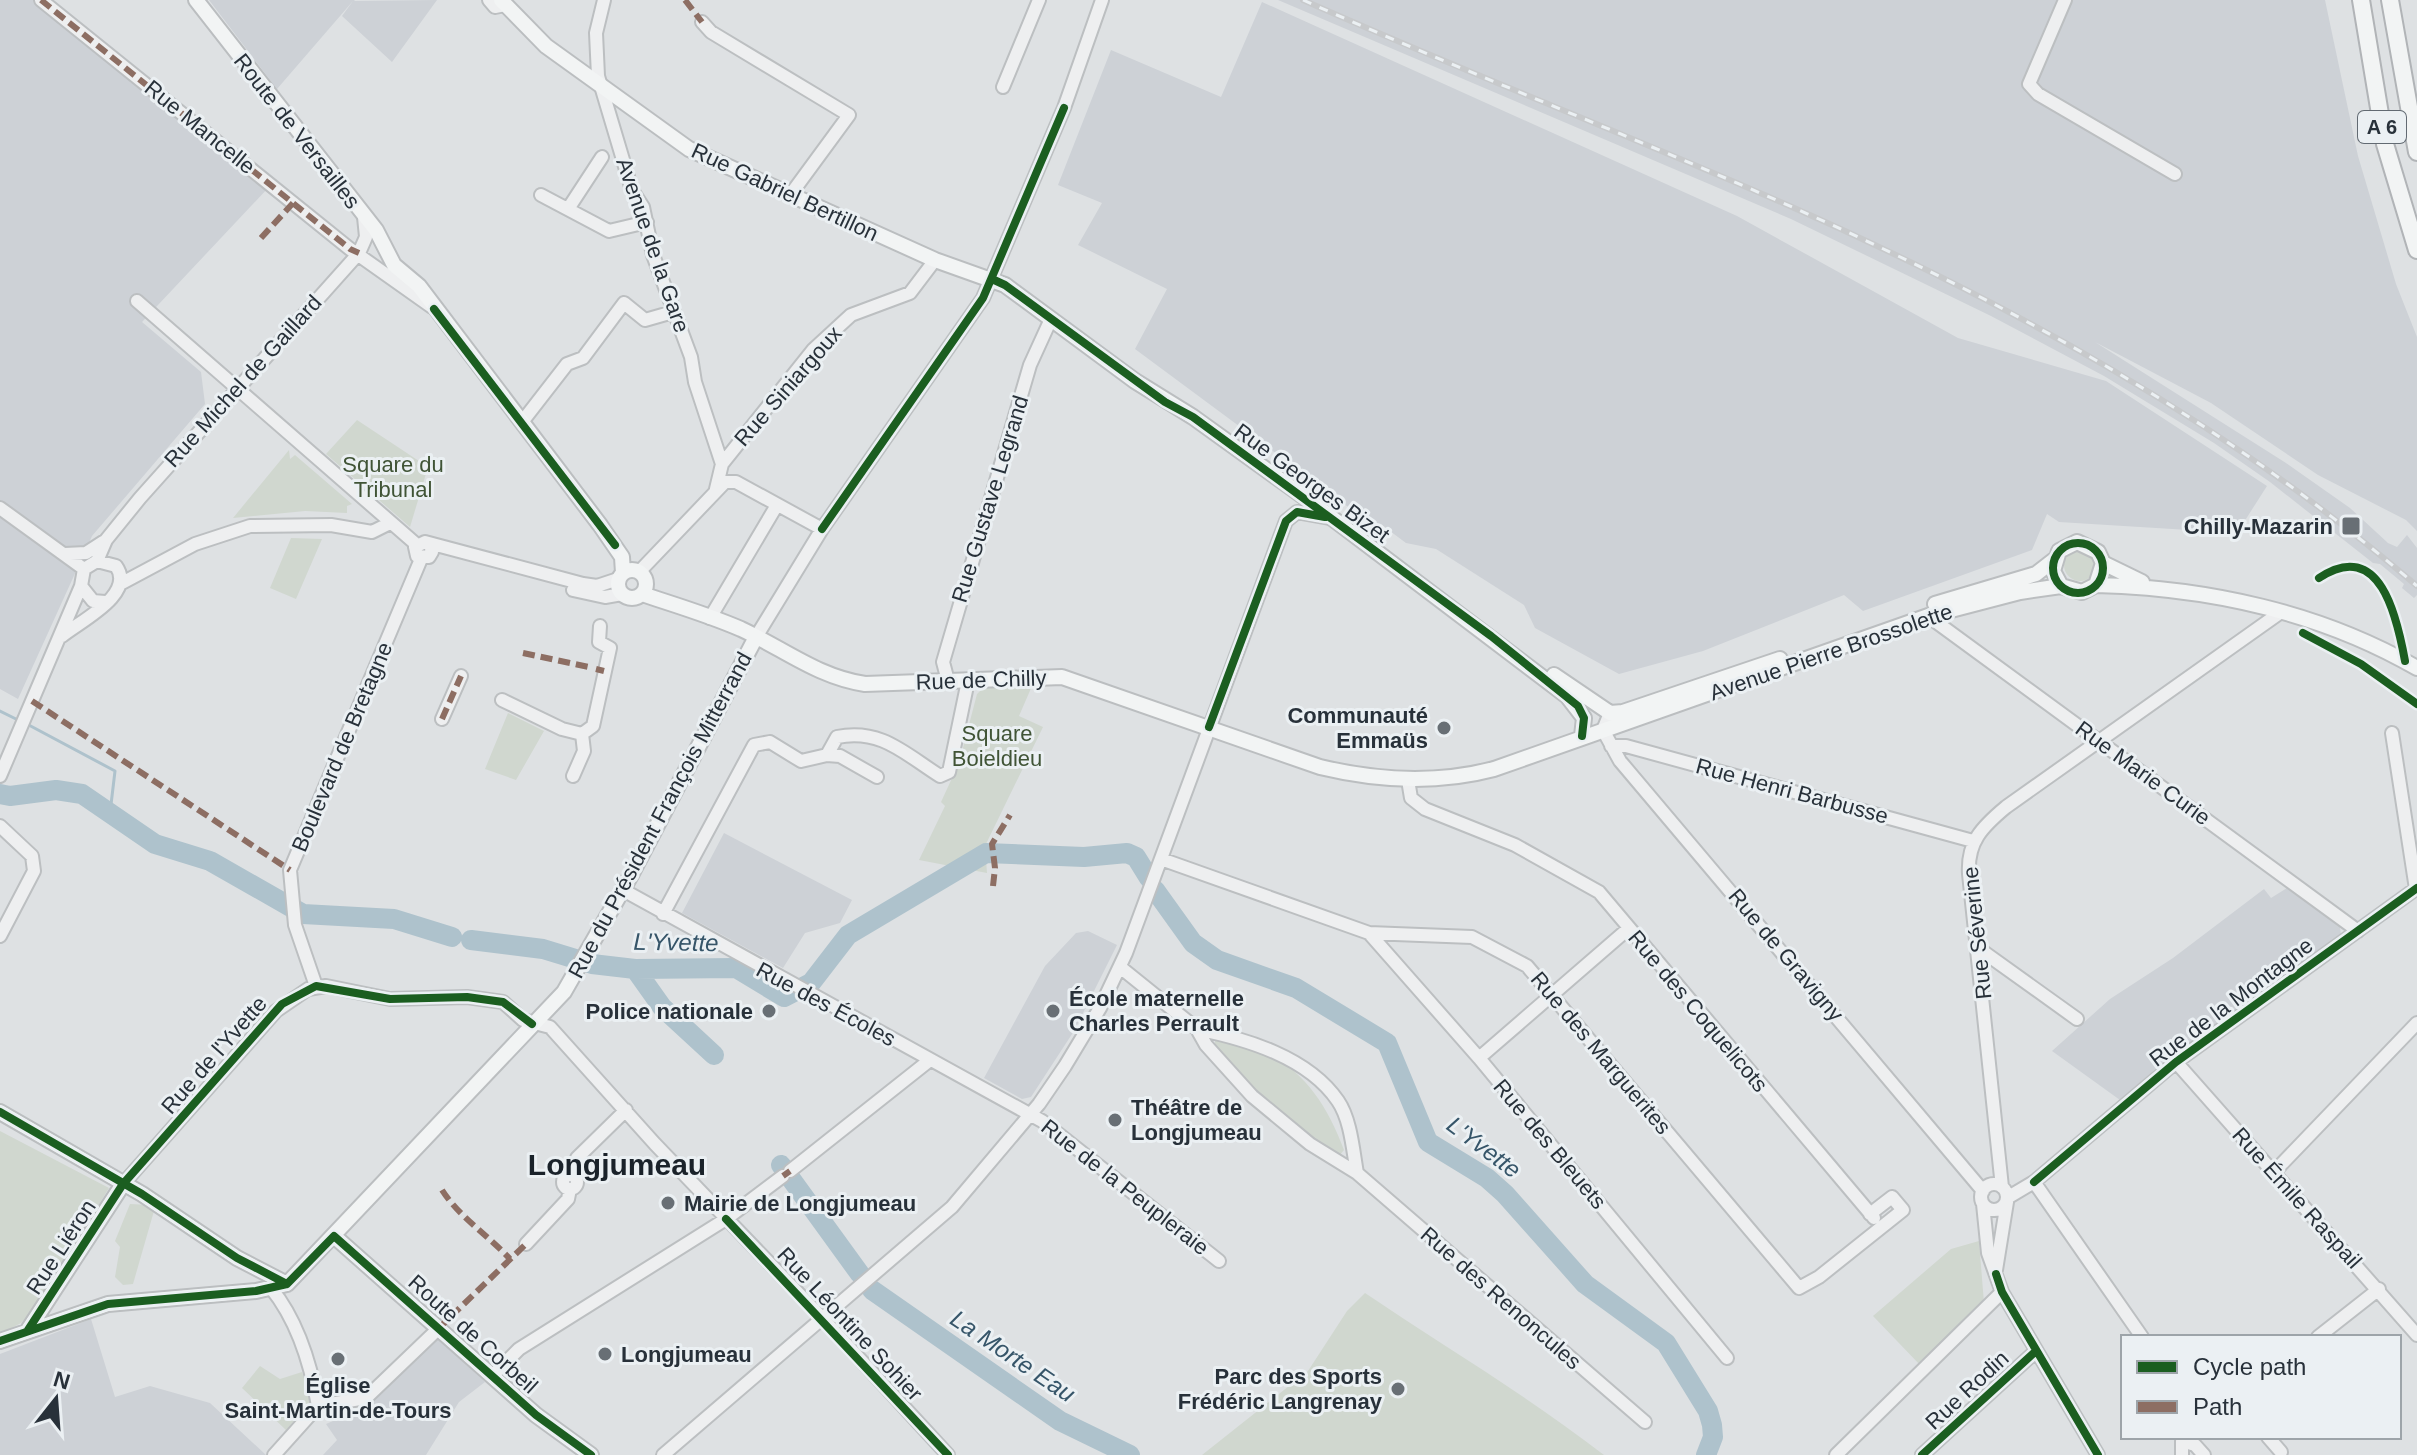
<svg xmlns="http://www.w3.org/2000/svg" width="2417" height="1455" viewBox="0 0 2417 1455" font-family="Arial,sans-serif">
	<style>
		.built { fill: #cdd1d6 }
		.green { fill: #d0d7cf }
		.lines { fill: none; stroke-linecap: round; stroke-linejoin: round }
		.stream { stroke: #aec2cc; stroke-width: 3 }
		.river { stroke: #aec2cc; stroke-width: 20 }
		.minor-casing { stroke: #bcbfc1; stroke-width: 16 }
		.major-casing { stroke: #bbbec0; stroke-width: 18 }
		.highway-casing { stroke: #b1b4b7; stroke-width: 20 }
		.minor { stroke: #eeeff0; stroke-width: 12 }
		.major { stroke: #f2f4f4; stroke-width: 14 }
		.highway { stroke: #f2f4f4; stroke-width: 16 }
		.rail-casing { stroke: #c7c9cb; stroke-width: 6 }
		.rail { stroke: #ebf0f3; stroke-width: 3; stroke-dasharray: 9; stroke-linecap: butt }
		.quiet { stroke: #8d6e63; stroke-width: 6; stroke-dasharray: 12 6; stroke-linecap: butt }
		.cycleway-casing { stroke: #ebf0f3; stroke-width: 13 }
		.cycleway { stroke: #1b5e20; stroke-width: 8 }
		.poi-dot { fill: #686f75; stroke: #ebf0f3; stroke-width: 3 }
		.labels { text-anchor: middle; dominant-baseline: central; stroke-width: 6; stroke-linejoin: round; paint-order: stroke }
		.shield { fill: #ebf0f3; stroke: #626a72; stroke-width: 2 }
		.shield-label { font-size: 20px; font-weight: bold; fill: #28313a }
		.street-label { font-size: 22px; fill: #28313a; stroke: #ebf0f3 }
		.park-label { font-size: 22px; fill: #405436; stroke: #ebf0f3 }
		.poi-label { font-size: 22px; font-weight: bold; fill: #28313a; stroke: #ebf0f3; text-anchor: end }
		.water-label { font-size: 24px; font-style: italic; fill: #365569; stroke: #ebf0f3 }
		.district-label { font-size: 30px; font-weight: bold; fill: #1a222a; stroke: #ebf0f3 }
	</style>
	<rect width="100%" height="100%" fill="#dee1e3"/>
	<path class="built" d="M0 0H34L269 187 142 322 201 372 205 404 92 536 18 699 0 689Z
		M209 0H354L355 1 437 0 392 62 342 16 353 1 277 89Z
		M1278 0H2325L2358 156 2396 284 2417 337V531L2406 520 2318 475 2211 403 2095 342 2286 463 2350 508 2388 543 2397 547 2407 535 2417 548V595L2414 598 2402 588 2404 584 2380 564 2373 563 2270 482 2214 443 2104 376 1991 316 1791 219Z
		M1262 2 1737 216 1958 338 2106 381 2267 486 2237 533 2059 522 2047 514 2032 550 1863 611 1844 595 1703 651 1619 674 1535 628 1524 605 1436 549 1406 543 1382 525 1378 529 1135 349 1167 289 1078 245 1102 203 1058 185 1111 50 1221 97Z
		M724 833 852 900 840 923 805 933 783 968 682 913Z
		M2287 888 2340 927 2341 936 2222 1025 2162 1063 2120 1100 2052 1051 2110 999 2173 958 2264 889 2271 898Z
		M1088 931 1117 945 1074 1031 1031 1097 1022 1099 984 1078 1045 966 1076 933Z
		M91 1319 115 1397 150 1386 210 1403 266 1455H0V1354Z
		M437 1338 485 1382 459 1402 426 1455H323L337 1440 326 1424 333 1421 331 1412 340 1407 355 1410 368 1403Z"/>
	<path class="green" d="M357 420 428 467 410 527 326 454Z
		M289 450 290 459 295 455 352 504 347 506V513L305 511 233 518Z
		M291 538 322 539 296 599 270 588Z
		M2064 565a16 16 0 1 1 32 0a16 16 0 1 1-32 0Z
		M1032 686 1019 716 1043 727 985 846 987 873 919 860 945 806 941 802 959 763 977 694 983 688Z
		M508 713 544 731 516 780 485 769Z
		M1215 1040C1285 1046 1321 1088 1344 1150L1339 1156 1253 1096 1215 1047Z
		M0 1131 109 1188 34 1311 21 1323 0 1334Z
		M130 1204 149 1205 154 1211 133 1284 123 1285 115 1277 120 1247 115 1241Z
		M1979 1241 1984 1303 1921 1366 1873 1316 1951 1249Z
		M1365 1293C1445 1347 1528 1396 1604 1455H1202L1308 1371 1347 1311Z
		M260 1366 280 1379 302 1372 312 1401 286 1430 242 1388Z"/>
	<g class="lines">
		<path class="stream" d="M0 711 18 720
			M25 723 115 771 110 813"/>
		<path class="river" d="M0 794 10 796 56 790 82 794 155 844 210 861 303 914 394 919 452 937
			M1155 890 1193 943 1217 960 1296 988 1387 1043 1428 1142 1487 1178 1505 1194 1585 1284 1666 1343 1708 1411 1712 1425 1713 1437 1706 1455
			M471 940 543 949 592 964 635 969 736 968 784 997 811 983 848 935 986 853 1084 857 1127 853 1136 857 1149 878
			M635 969 662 1007 714 1055
			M781 1165 860 1274
			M872 1290 1060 1421 1130 1455"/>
		<g class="minor-casing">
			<path id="minor" d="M41 0 350 249 432 307
				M489 0 495 7 505 5
				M604 0 596 33 598 76 632 190 643 207 653 255 691 357 695 382 722 464 716 489
				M2065 0 2029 84 2038 94 2175 174
				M702 22 711 32 849 115 791 194
				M1003 87 1039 0
				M541 195 609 231 647 222
				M568 209 602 157
				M137 301 417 545
				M522 422 567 364 583 358 624 303 645 320 673 312
				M722 464 813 350 851 315 910 293 935 260
				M0 508 84 569
				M430 544 432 552 429 557 417 556 415 547 425 542 583 584 597 586 618 579
				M65 554 86 553 103 542
				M97 561 106 540 140 498 359 253 366 237 364 217
				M639 572 725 482H736L822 529
				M122 583 195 544 250 526 331 525 372 532 390 523
				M573 590 605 597 622 594
				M1928 616 2358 931
				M710 618 777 505
				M62 636C82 620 136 594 116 566L97 561 84 569 81 586 93 601 105 602
				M756 637 822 529 983 298 1064 108 1102 0
				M948 681 943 662 1030 365 1051 319
				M502 700 562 729 582 734
				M1610 713 1603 730 1620 761 1983 1191
				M442 719 461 676
				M2392 733 2416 889
				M582 734 593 726 610 648 599 642 600 626
				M1611 746H1626L1973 841
				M827 755 840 756 877 777
				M0 776 81 586
				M573 776 584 751 582 734
				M1408 780 1411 798 1425 809 1515 845 1599 892 1874 1218
				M0 826 32 856 34 871 0 936
				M1161 859 1369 933 1472 937 1527 966 1799 1288 1819 1277 1903 1210 1892 1197 1870 1214
				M623 890 1042 1121 1219 1261
				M663 914 754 745 770 742 801 761 827 755 837 737C881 728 905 754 940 776L949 772 968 681
				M1369 933 1479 1058 1727 1358
				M1978 948 2077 1019
				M1120 967 1197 1029 1206 1045 1252 1096 1310 1144 1357 1173 1645 1422
				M316 986 295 925 290 870 421 559
				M1197 1029C1246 1039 1308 1057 1338 1101 1351 1120 1353 1151 1357 1173
				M1479 1058 1628 929
				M2176 1062 2417 1335
				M790 1171 930 1060
				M2274 1172 2417 1023
				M563 1182a7 7 0 1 1 14 0a7 7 0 1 1-14 0Z
				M574 1176 577 1158 626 1110
				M2034 1182 2142 1337
				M1981 1197a13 13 0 1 1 26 0a13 13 0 1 1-26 0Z
				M123 1184 276 1011 308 989 326 986 390 999 467 997 503 1002 523 1020 550 1027 655 1144 823 1319 948 1455
				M2002 1187 1969 874C1967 842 1982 827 2006 807L2281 612
				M2007 1198 2034 1182 2176 1062 2417 888
				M1983 1204 1988 1253 2002 1292 2098 1455
				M526 1244 568 1199 570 1189
				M1996 1270 2007 1202
				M271 1288C297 1320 311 1365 318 1406
				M2318 1337 2379 1289
				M492 1376 519 1349 726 1219 783 1176
				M318 1406 366 1398 438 1329
				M2268 1437 2281 1452
				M274 1455 318 1406
				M663 1455 952 1207 1039 1104 1065 1066 1100 1008 1126 953 1286 521 1297 512 1331 518
				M1836 1455 2002 1292
				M1922 1455 2036 1351
				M2182 1455V1441L2195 1445 2204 1455"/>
		</g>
		<g class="major-casing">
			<path id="major" d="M196 0 376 230 394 265 419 286 600 525 622 557 623 573
				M501 0 546 46 689 149 935 260 1005 285 1135 381 1193 417 1307 499 1567 696 1584 718 1582 736
				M2103 563 2096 585 2082 592 2061 586 2053 571 2059 551 2077 542 2098 552 2103 563 2142 582
				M618 584a14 14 0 1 1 28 0a14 14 0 1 1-28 0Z
				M2096 585C2207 588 2320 612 2417 668
				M642 594C675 605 709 615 741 629 784 649 818 677 865 684L1062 677 1320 767C1378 781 1437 784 1494 769L1928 616 2020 592 2061 586
				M1935 604 2036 574 2054 560
				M1554 675 1610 713 1623 712 1780 659
				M0 1112 142 1194 237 1258 287 1284
				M334 1236 536 1415 591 1455
				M28 1330 123 1184
				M0 1341 108 1304 256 1291 287 1284 564 992 631 875 756 637"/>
		</g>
		<g class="highway-casing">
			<path id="highway" d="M2361 0 2385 144 2417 250
				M2390 0 2417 152"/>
		</g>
		<use href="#minor" class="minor"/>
		<use href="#major" class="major"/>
		<use href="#highway" class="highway"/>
		<g class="rail-casing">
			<path id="rail" d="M1303 0C1462 71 1624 133 1783 203 2010 303 2229 424 2417 586"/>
		</g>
		<use href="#rail" class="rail"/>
		<path class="quiet" d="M41 0 350 249 359 253
			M685 0 702 22
			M261 238 293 203
			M523 653 589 667
			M596 669 604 671
			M32 701 290 870
			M442 719 461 676
			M347 733 355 736
			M993 886 995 868 992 844 1010 815
			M783 1176 790 1171
			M442 1190C460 1218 488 1235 510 1259
			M438 1329 526 1244"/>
		<g class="cycleway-casing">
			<path id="cycleway" d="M992 279 1005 285 1165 402 1193 417 1491 636 1578 706 1584 718 1582 736
				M434 309 615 545
				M822 529 983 298 1064 108
				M2053 568a25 25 0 1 1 50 0a25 25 0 1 1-50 0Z
				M2319 578C2380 537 2397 617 2405 661
				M2303 633 2361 664 2417 704
				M1209 727 1286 521 1297 512 1325 517
				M0 1112 142 1194 237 1258 287 1284
				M2034 1182 2176 1062 2417 888
				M726 1219 948 1455
				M1996 1274 2002 1292 2098 1455
				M28 1330 123 1184 282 1004 316 986 390 999 467 997 503 1002 532 1024
				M0 1341 108 1304 256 1291 287 1284 334 1236 536 1415 591 1455
				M1922 1455 2036 1351"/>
		</g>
		<use href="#cycleway" class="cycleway"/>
	</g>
	<g class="poi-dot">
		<rect x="2341" y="516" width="20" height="20" rx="4"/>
		<circle cx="1444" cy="728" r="8"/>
		<circle cx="769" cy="1011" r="8"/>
		<circle cx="1053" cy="1011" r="8"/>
		<circle cx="1115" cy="1120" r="8"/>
		<circle cx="668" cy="1203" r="8"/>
		<circle cx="605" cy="1354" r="8"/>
		<circle cx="338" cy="1359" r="8"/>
		<circle cx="1398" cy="1389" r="8"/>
	</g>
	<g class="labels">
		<rect class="shield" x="2358" y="111" width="48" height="32" rx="6"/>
		<g class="shield-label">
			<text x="2382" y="127">A 6</text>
		</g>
		<g class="street-label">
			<text transform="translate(200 127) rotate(39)">Rue Mancelle</text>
			<text transform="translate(297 131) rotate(52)">Route de Versailles</text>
			<text transform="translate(785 192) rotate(25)">Rue Gabriel Bertillon</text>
			<text transform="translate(653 245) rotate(71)">Avenue de la Gare</text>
			<text transform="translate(243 381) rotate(-48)">Rue Michel de Gaillard</text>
			<text transform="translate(788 386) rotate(-49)">Rue Siniargoux</text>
			<text transform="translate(1312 483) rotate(36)">Rue Georges Bizet</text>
			<text transform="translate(990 499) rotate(-73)">Rue Gustave Legrand</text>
			<text transform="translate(1831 652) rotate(-19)">Avenue Pierre Brossolette</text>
			<text transform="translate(981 680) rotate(-2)">Rue de Chilly</text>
			<text transform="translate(342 747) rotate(-67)">Boulevard de Bretagne</text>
			<text transform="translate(2143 773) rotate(36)">Rue Marie Curie</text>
			<text transform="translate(1792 791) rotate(15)">Rue Henri Barbusse</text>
			<text transform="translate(660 815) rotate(-62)">Rue du Président François Mitterrand</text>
			<text transform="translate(1977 933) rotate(-96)">Rue Séverine</text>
			<text transform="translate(1786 955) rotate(50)">Rue de Gravigny</text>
			<text transform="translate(2231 1002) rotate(-37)">Rue de la Montagne</text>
			<text transform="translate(826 1004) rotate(28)">Rue des Écoles</text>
			<text transform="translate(1698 1011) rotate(50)">Rue des Coquelicots</text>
			<text transform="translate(1601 1053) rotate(50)">Rue des Marguerites</text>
			<text transform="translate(214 1055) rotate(-49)">Rue de l'Yvette</text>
			<text transform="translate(1550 1144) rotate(50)">Rue des Bleuets</text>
			<text transform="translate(1125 1187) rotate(38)">Rue de la Peupleraie</text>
			<text transform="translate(2297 1198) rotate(48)">Rue Émile Raspail</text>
			<text transform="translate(61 1247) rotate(-57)">Rue Liéron</text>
			<text transform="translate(1501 1298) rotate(41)">Rue des Renoncules</text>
			<text transform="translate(850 1324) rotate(47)">Rue Léontine Sohier</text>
			<text transform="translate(473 1334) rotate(42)">Route de Corbeil</text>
			<text transform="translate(1967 1390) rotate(-43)">Rue Rodin</text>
		</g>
		<g class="park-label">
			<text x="393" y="464">Square du<tspan x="393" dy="25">Tribunal</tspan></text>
			<text x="997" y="733">Square<tspan x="997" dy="25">Boieldieu</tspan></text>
		</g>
		<g class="poi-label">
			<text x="2333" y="526">Chilly-Mazarin</text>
			<text x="1428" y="715">Communauté<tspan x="1428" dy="25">Emmaüs</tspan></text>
			<text x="1069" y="998" text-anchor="start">École maternelle<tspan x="1069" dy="25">Charles Perrault</tspan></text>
			<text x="753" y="1011">Police nationale</text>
			<text x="1131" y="1107" text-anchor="start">Théâtre de<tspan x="1131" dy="25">Longjumeau</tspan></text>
			<text x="684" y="1203" text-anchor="start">Mairie de Longjumeau</text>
			<text x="621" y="1354" text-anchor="start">Longjumeau</text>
			<text x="1382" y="1376">Parc des Sports<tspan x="1382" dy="25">Frédéric Langrenay</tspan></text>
			<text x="338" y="1385" text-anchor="middle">Église<tspan x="338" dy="25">Saint-Martin-de-Tours</tspan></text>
		</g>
		<g class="water-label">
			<text transform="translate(676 942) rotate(1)">L'Yvette</text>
			<text transform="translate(1484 1147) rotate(37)">L'Yvette</text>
			<text transform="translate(1013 1356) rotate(34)">La Morte Eau</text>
		</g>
		<g class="district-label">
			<text x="617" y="1164">Longjumeau</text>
		</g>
	</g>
	<rect x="2121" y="1335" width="280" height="104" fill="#ebf0f3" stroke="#9da4a9" stroke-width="2"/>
	<rect x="2137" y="1361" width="40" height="12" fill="#1b5e20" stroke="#9da4a9" stroke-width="2"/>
	<text x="2193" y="1375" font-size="24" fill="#28313a">Cycle path</text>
	<rect x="2137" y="1401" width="40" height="12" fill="#8d6e63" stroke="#9da4a9" stroke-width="2"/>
	<text x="2193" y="1415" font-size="24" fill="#28313a">Path</text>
	<g transform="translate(56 1399) rotate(17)" stroke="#ebf0f3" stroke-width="6" paint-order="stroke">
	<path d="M0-6L14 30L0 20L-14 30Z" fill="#28313a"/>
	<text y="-12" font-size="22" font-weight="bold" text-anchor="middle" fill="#28313a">N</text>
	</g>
</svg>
